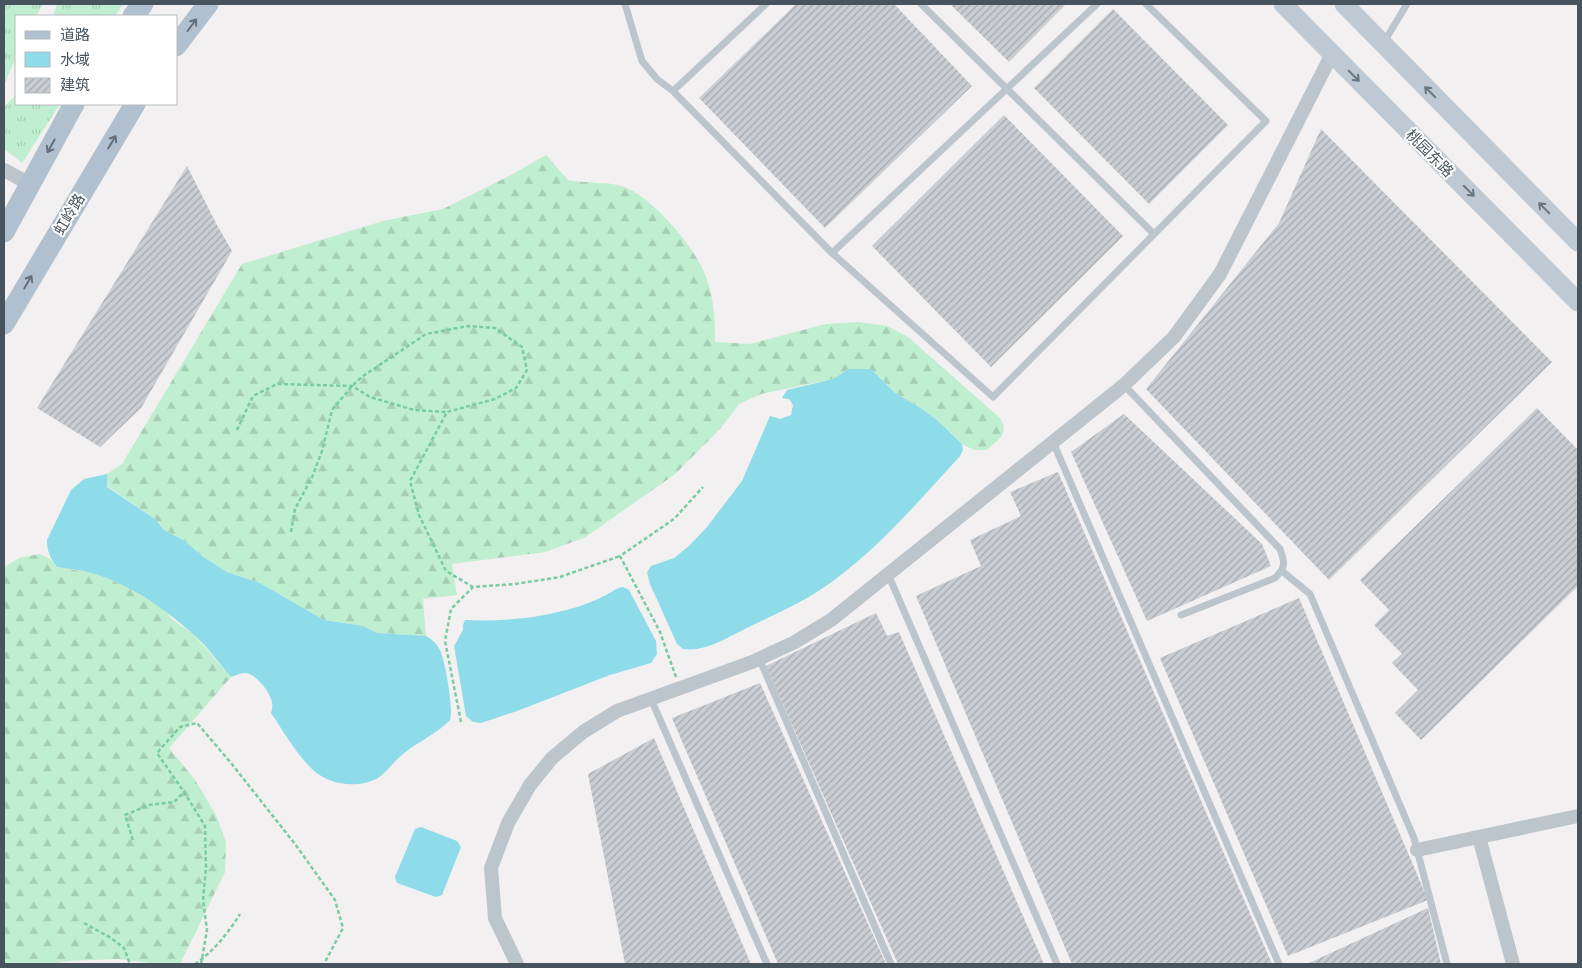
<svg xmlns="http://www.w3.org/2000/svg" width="1582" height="968" viewBox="0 0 1582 968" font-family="'Public Sans','Noto Sans SC',sans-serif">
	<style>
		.grass { fill: url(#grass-tufts) }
		.forest { fill: url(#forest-firs) }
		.water { fill: #8edbea }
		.building { fill: url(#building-hatch) }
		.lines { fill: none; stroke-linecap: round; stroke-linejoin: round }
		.path { stroke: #78cca0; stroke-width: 2.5; stroke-dasharray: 4 2.5; stroke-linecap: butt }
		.lane { stroke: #bcc5cc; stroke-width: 7 }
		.street { stroke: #bcc5cc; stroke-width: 14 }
		.secondary { stroke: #bec9d3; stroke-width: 19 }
		.primary { stroke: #b0c0ce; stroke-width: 21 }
		.oneway { stroke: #626f79 }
		.oneway2 { stroke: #6b7780 }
		.labels { text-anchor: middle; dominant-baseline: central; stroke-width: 4; stroke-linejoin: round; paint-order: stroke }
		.street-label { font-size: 15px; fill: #48545d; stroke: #fff }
	</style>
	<defs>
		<pattern id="grass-tufts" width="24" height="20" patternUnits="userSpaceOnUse" patternTransform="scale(1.25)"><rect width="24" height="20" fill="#c0eed0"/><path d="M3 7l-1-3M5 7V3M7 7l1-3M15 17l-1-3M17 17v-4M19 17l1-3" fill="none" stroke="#a6ceb5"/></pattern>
		<pattern id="forest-firs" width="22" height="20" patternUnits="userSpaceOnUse" patternTransform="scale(1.25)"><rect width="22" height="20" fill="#c0eed0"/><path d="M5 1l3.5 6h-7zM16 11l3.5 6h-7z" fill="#a6ceb5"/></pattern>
		<pattern id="building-hatch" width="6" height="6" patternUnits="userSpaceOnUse" patternTransform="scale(1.25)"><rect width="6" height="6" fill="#cacdd2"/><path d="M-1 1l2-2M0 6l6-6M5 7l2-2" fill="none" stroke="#a6a9ae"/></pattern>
	</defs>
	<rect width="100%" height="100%" fill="#f2f0f0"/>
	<path class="grass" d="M4 4H43L36 16H16V57L4 85Z
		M57 4H123L115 16H53Z
		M16 95V104H60L22 163 4 149V107Z"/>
	<path class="forest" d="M546 155 568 180C584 183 601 182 618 185 648 191 697 249 706 277 714 298 715 319 715 342L750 344 826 324 858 322 887 326 908 337 1000 418C1010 435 998 439 987 450H974L962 444 937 420 919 407 895 393 871 369H849L833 379 761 394 739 404 720 429 674 475 584 538 545 552 452 564 457 595 423 599 426 636 377 633 363 626 324 620 260 583 227 572 202 556 185 541 164 530 155 519 107 486V474L122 464 242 264 383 221 443 209 513 174Z
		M40 554 50 559 57 567 93 573 123 585 165 610 172 619 193 634 231 677 169 748 195 780 216 815 226 842 225 872 180 964H160L118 959 68 961 50 964H4V567L19 558Z"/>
	<path class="water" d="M849 369H871L895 393 919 407 937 420 962 444 963 450 960 456C917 503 874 554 820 590 797 605 769 617 743 630 724 639 705 652 683 649L677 644 650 584 647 572 651 566 674 558 689 546 707 527 742 481 770 416 780 419 791 415 793 405 789 399 782 398 787 390 833 379Z
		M107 474V487L155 519 164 530 185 541 202 556 227 572 260 583 324 620 363 626 377 633 426 636C432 639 436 643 440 650 445 660 454 710 450 720 437 734 417 742 403 754 394 761 387 772 378 778 358 789 329 785 313 770 296 754 284 732 271 713 272 710 273 705 272 702 270 692 257 675 246 673 241 673 236 675 231 677 219 663 207 646 193 634 164 608 132 586 95 574 83 570 69 569 57 567 50 558 47 551 47 540L71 490 84 479Z
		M623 587 629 590 656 641 657 654 651 663 610 675 517 711 481 723 473 722 466 716 454 646 463 630V625L465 620C502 622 541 618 577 607 586 604 597 600 606 595 612 592 616 588 623 587Z
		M421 827 457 841 461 847 442 895 436 897 397 883 395 877 415 829Z"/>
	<path class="building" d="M796 4H894L972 86 825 228 699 98Z
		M950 4H1066L1009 62Z
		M1113 9 1228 125 1149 204 1034 88Z
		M1004 115 1123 236 991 367 872 246Z
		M1321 129 1552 362 1329 580 1146 389 1279 223Z
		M187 166 217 225 232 251 141 408 100 447 37 408Z
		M1537 408 1578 450V586L1421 740 1395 713 1418 690 1392 663 1402 654 1374 625 1389 610 1360 580Z
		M1124 414 1262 544 1271 566 1147 621 1071 452Z
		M1058 472 1272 964H1072L916 596 981 566 970 540 1021 516 1010 492Z
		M1299 598 1428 900 1288 956 1160 658Z
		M876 613 887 636 899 632 1044 964H898L766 666Z
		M760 683 886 964H778L672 718Z
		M654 738 751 964H625L588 774Z
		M1428 908 1441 964H1307Z"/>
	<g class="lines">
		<path class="path" d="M237 430 253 396 277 384 352 386 370 397 414 410 447 412
			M291 532 295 509 313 475 322 451 332 410 352 386 363 376 426 334 468 326 495 328 522 347 527 370 516 388 495 399 447 412 410 481 419 515 446 571 473 587 515 584 560 577 620 556
			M676 677 660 632 620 556 674 519 703 487
			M461 722 445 641 451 609 473 587
			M133 840 125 815 149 805 174 802 184 792
			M84 923 111 938 124 948 130 964
			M195 964C213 952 229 932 240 914
			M201 964 207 930 203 900 206 868 205 826 184 792 157 753 180 727 197 723 231 763 295 844 335 900 343 928 324 964"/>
		<path class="lane" d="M625 4 642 61 657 79 673 91
			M766 4 673 91 832 253 993 397 1266 121 1146 4
			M921 4 1154 234
			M1384 42 1407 4
			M832 253 1097 4
			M1124 385 1280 549C1285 563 1286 567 1275 578L1181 615
			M1053 442 1279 964
			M1282 571 1310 594 1414 838 1447 964
			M888 574 1057 964
			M759 658 891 964
			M651 699 767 964"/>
		<path class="street" d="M4 170 30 184
			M1479 837 1513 964
			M1417 850 1578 816
			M517 964 495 918 491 868 508 823 530 785 552 758 583 732 617 711 752 662 795 642 831 620 1124 385 1174 337 1220 274 1332 54"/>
		<path class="secondary" d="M1283 4 1578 302
			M1344 4 1578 242"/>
		<path class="primary" d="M133 16 143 4
			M176 46 208 4
			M4 232 74 104
			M4 324 135 104"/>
	</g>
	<defs><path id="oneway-shaft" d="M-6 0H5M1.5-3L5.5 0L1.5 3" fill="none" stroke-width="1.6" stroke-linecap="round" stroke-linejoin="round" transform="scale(1.25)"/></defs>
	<g class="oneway">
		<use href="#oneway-shaft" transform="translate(192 25) rotate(-53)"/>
		<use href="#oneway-shaft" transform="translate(112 142) rotate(-59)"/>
		<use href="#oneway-shaft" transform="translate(51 146) rotate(119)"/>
		<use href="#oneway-shaft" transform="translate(28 282) rotate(-60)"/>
	</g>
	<g class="oneway2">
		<use href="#oneway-shaft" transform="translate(1354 76) rotate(45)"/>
		<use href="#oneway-shaft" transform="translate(1430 92) rotate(-135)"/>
		<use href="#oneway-shaft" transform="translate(1469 191) rotate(45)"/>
		<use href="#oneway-shaft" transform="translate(1544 208) rotate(-135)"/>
	</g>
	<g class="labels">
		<g class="street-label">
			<text transform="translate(1430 153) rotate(45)">桃园东路</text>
			<text transform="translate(69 214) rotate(-59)">虹岭路</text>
		</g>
	</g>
	<rect width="1582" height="968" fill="none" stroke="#48545d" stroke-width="10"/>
	<rect x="15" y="15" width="162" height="90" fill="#ffffff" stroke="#b6bbbe"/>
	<rect x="25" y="31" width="25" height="8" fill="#b0c0ce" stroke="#b6bbbe"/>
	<text x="60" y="40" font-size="15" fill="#48545d">道路</text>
	<rect x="25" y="52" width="25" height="15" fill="#8edbea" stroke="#b6bbbe"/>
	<text x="60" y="65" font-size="15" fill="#48545d">水域</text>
	<rect x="25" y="78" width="25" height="15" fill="url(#building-hatch)" stroke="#b6bbbe"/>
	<text x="60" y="90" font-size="15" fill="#48545d">建筑</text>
</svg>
